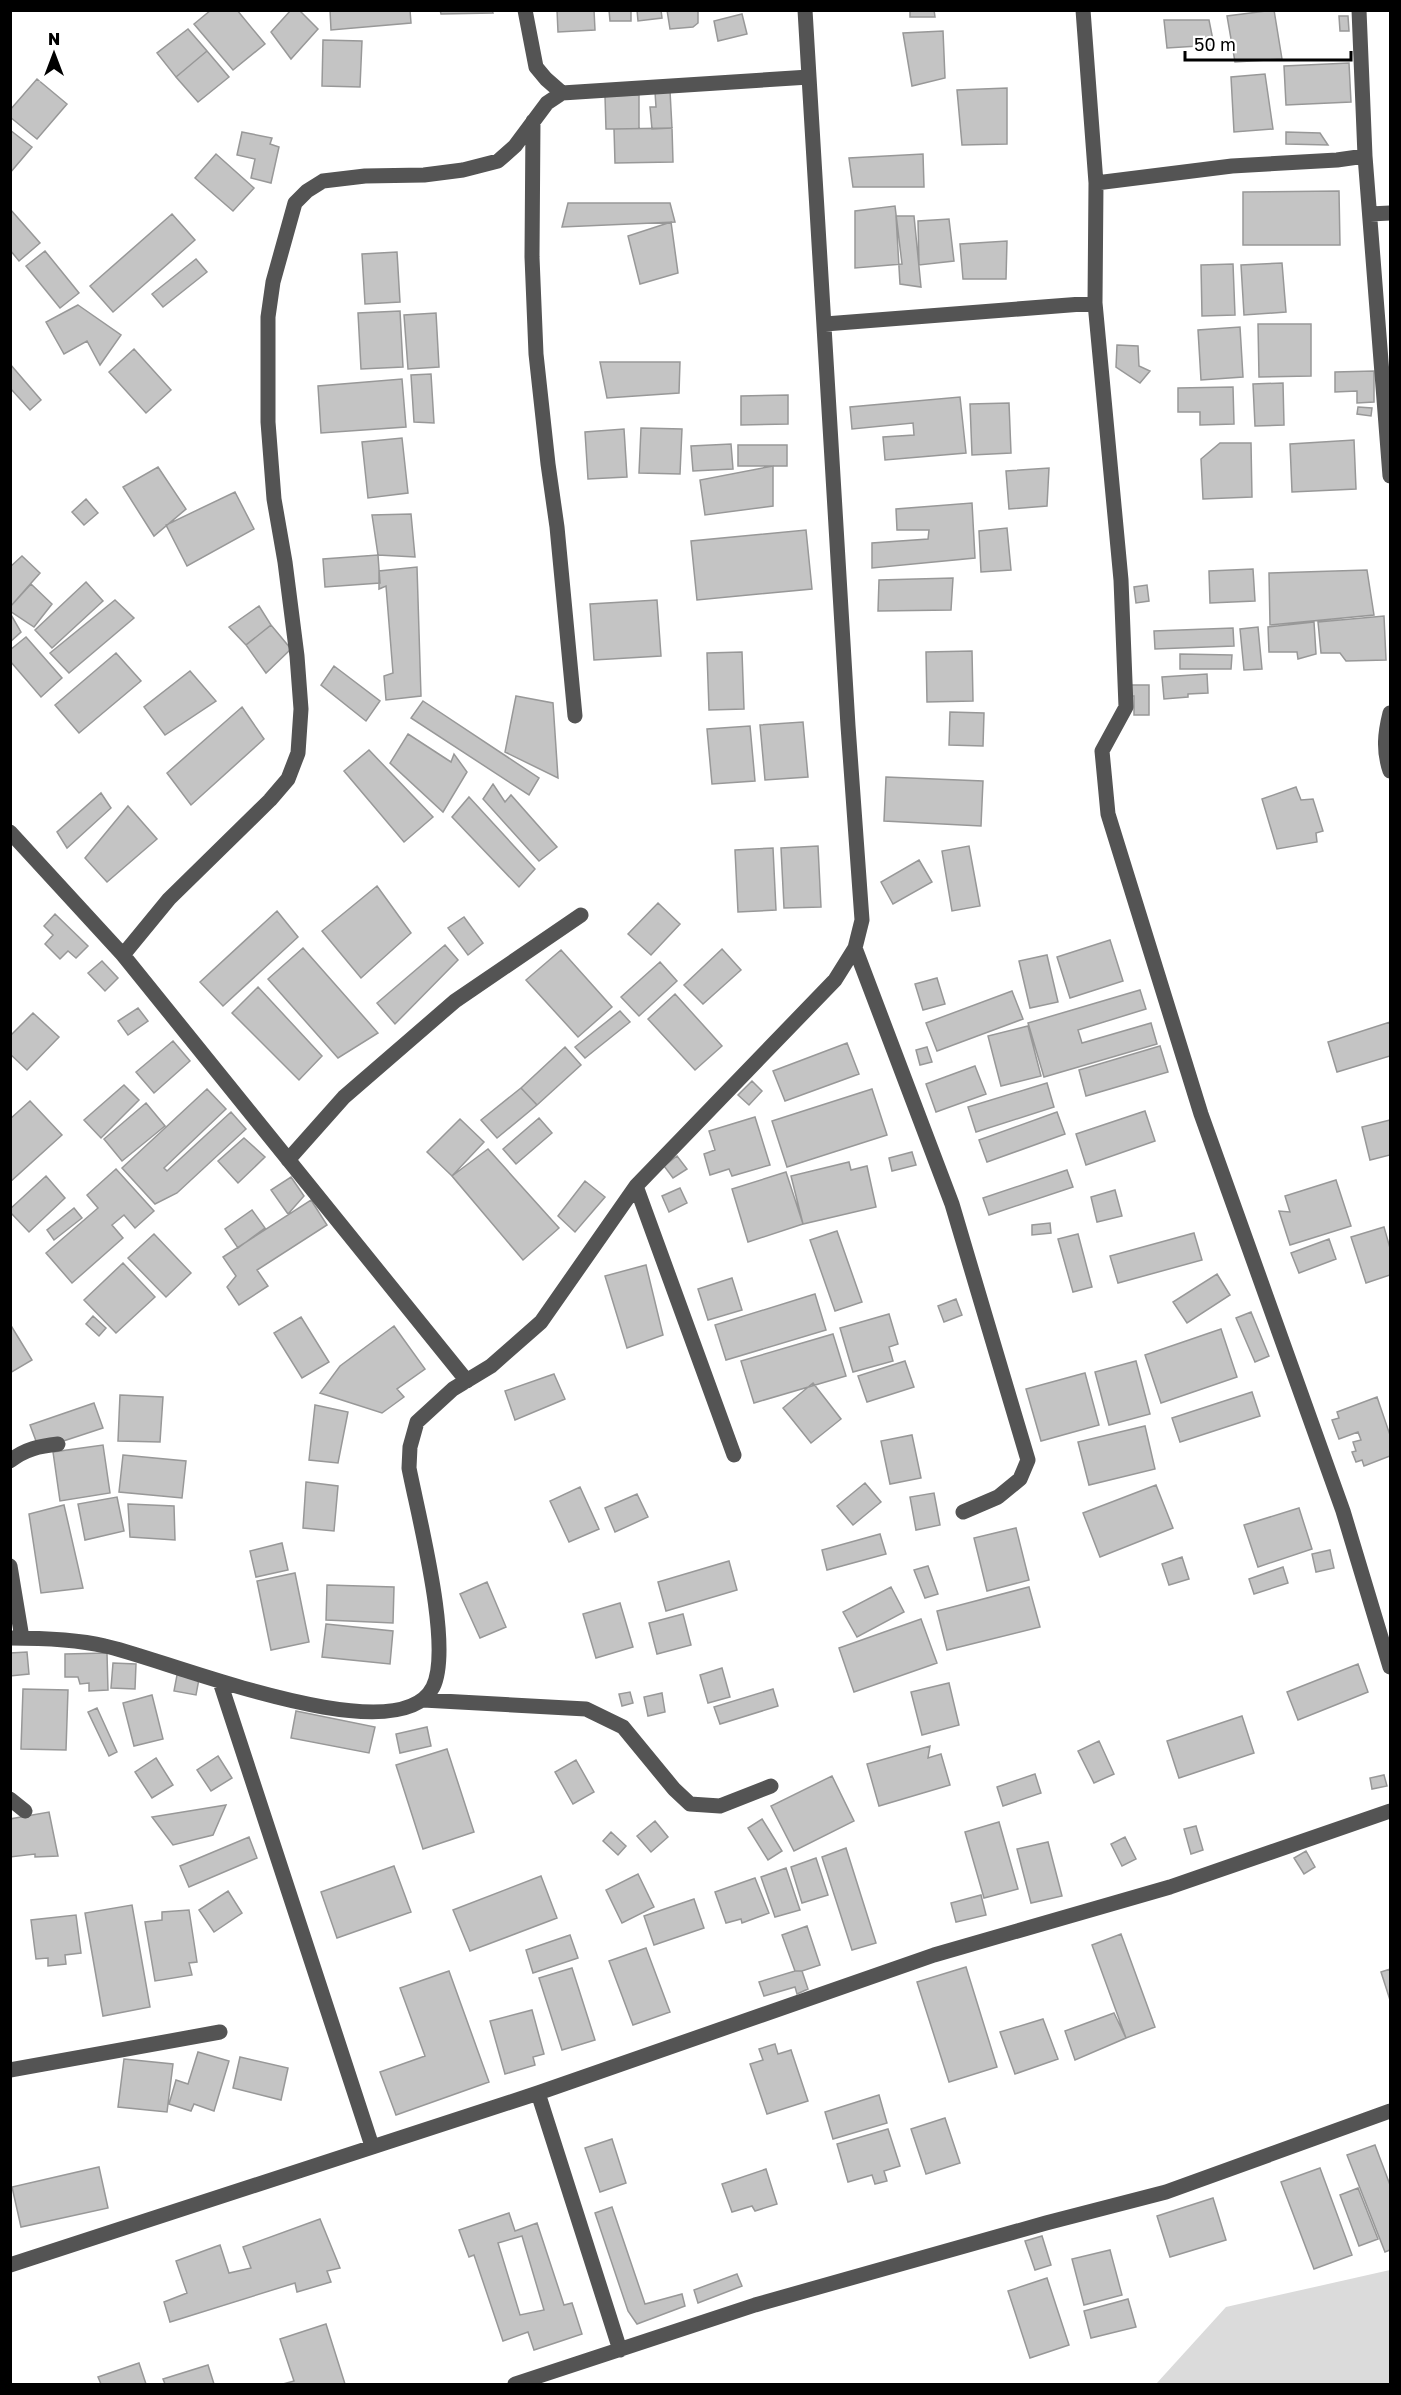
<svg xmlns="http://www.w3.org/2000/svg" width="1401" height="2395" viewBox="0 0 1401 2395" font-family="'Golos Text',sans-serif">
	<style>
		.green { fill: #dbdbdb }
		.building { fill: #c4c4c4; stroke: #989898; stroke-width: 1.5; fill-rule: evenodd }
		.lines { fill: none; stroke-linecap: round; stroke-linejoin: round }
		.minor { stroke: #545454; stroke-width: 15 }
	</style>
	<rect width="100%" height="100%" fill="#fff"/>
	<path class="green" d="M1390 2270V2384H1156L1226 2307Z"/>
	<path class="building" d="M211 10H237L265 44 233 70 194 24Z
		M291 10H299L318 29 291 59 271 32Z
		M330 10H410L411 23 331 30Z
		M440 10H492L493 13 441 14Z
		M557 10H594L595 30 558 32Z
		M609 10H631V21H610Z
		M637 10H661L662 18 638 21Z
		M667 10H698V23L693 27 670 29Z
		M910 10H934L935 17H910Z
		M1274 10 1282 59 1235 62 1227 16Z
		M742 14 747 34 718 41 714 21Z
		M1339 16H1348L1349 31H1340Z
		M1164 20H1209L1214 45 1167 48Z
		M188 29 207 51 176 77 157 53Z
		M943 31 945 78 912 86 903 33Z
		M323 40 362 41 360 87 322 86Z
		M207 51 229 77 198 102 176 77Z
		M1349 63 1351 102 1286 105 1284 66Z
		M1265 74 1273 129 1234 132 1231 77Z
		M37 79 67 104 37 139 10 117V110Z
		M1007 88V144L962 145 957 90Z
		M670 91 672 128 652 129 650 107H656L655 92Z
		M639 95V129H606L605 96Z
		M672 128 673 162 615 163 614 129Z
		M10 130 32 147 10 173Z
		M242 132 272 138 270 144 279 147 271 183 251 178 255 159 237 155Z
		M1286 132 1320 133 1328 145 1286 144Z
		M216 154 254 188 233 211 195 178Z
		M923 154 924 187H853L849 158Z
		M1339 191 1340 245H1243V192Z
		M568 203H670L675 222 562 227Z
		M895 206 902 264 855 268V211Z
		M10 209 40 243 19 261 10 250Z
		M172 214 195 240 113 312 90 286Z
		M896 216H914L921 287 900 284Z
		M949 219 954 261 919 265 918 221Z
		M671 222 678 273 640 284 628 236Z
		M1007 241 1006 279H963L960 244Z
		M45 251 79 293 60 308 26 266Z
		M397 252 400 302 365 304 362 254Z
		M196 259 207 272 163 307 152 294Z
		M1282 263 1286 312 1244 315 1241 265Z
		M1233 264 1235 315 1202 316 1201 265Z
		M78 305 121 335 100 365 87 341 64 354 46 322Z
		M400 311 403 367 361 369 358 313Z
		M436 313 439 367 408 369 404 315Z
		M1258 324H1311V376L1259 377Z
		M1240 327 1243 377 1201 380 1198 330Z
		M1117 345 1138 346 1139 366 1150 371 1140 383 1116 367Z
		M134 349 171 390 146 413 109 372Z
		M600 362H680L679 393 607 398Z
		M10 364 41 400 30 410 10 388Z
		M1374 371V402L1357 403V391L1335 392V372Z
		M431 374 434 423 414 422 411 375Z
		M402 379 406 427 321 433 318 386Z
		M1283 383 1284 425 1255 426 1253 384Z
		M1233 387 1234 424 1200 425V412H1178V388Z
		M788 395V424L741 425V396Z
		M960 397 966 453 885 460 883 437 914 435 913 423 852 429 850 407Z
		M1009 403 1011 453 972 455 970 404Z
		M1358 407 1372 408 1371 416 1357 414Z
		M641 428 682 429 680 474 639 473Z
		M624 429 627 477 588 479 585 432Z
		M402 438 408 493 368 498 362 442Z
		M1354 440 1356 489 1292 492 1290 444Z
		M1220 443H1251L1252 497 1203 499 1201 459Z
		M731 444 733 469 693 471 691 446Z
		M738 445H787V466H738Z
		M773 466V506L705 515 700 480Z
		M158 467 186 509 154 536 123 487Z
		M1049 468 1047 506 1009 509 1006 471Z
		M235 492 254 529 187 566 166 525Z
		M86 499 98 513 84 525 72 512Z
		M972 503 975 558 872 568V543L928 539 929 530H897L896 509Z
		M411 514 415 557 378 555 372 515Z
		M1007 528 1011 570 981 572 979 531Z
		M806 530 812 589 697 600 691 541Z
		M378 555 380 583 325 587 323 559Z
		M22 556 40 573 10 607V567Z
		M417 567 421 696 386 700 384 676 393 673 386 586 379 589V571Z
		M1253 569 1255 601 1210 603 1209 571Z
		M1367 570 1374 615 1270 625 1269 573Z
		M953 578 951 610 878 611 879 580Z
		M86 582 103 601 52 648 35 630Z
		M31 584 52 604 34 627 10 611V607Z
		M1147 585 1149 601 1136 603 1134 587Z
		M115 600 134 618 69 673 50 653Z
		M657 600 661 656 594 660 590 604Z
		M259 606 271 625 246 645 229 627Z
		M10 613 21 632 10 642Z
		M1384 616 1386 660 1346 661 1340 653H1321L1318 622Z
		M1314 622 1316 654 1298 659 1297 652H1269L1268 627Z
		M271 625 291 649 266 673 246 645Z
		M1258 627 1262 669 1244 670 1240 629Z
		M1233 628 1234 646 1155 649 1154 631Z
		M26 637 62 678 41 697 10 661V650Z
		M972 651 973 701 927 702 926 652Z
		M742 652 744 709 709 710 707 653Z
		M116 653 141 681 79 733 55 705Z
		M1180 654 1232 655 1231 669H1180Z
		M334 666 380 701 366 721 321 685Z
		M190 671 216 701 165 735 144 707Z
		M1207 674 1208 693 1188 694V697L1164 699 1162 677Z
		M1130 685H1149V715H1134V696H1130Z
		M516 696 553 703 558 778 505 752Z
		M423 701 539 778 529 795 411 718Z
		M242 707 264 739 191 805 167 773Z
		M950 712 984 713 983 746 949 745Z
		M803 722 808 777 765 780 760 725Z
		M750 726 755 781 712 784 707 729Z
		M408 734 451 762 454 754 467 772 443 812 390 763Z
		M369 750 433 817 404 842 344 771Z
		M886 777 983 781 981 826 884 821Z
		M493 784 505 802 511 795 557 847 539 861 483 799Z
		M1296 787 1301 800 1313 799 1323 831 1316 833 1317 842 1277 849 1262 799Z
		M101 793 111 808 67 848 57 832Z
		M469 797 535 869 519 887 452 817Z
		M128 806 157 839 107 882 85 858Z
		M818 846 821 907 784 908 781 848Z
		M969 846 980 906 952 911 942 851Z
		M773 848 776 910 738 912 735 850Z
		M919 860 932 882 893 904 881 882Z
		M377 886 411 933 361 978 322 931Z
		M658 903 680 924 651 955 628 934Z
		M277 911 298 937 223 1006 200 982Z
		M55 914 88 946 76 958 68 951 60 959 45 944 53 935 44 926Z
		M464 917 483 943 468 955 448 928Z
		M1110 940 1123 981 1070 998 1057 957Z
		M445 945 458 960 395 1024 377 1003Z
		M303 948 378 1033 338 1058 268 979Z
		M722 949 741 970 703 1004 684 985Z
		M561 950 612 1007 578 1037 526 980Z
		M1047 955 1058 1002 1030 1008 1019 961Z
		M102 961 118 978 105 991 88 973Z
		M660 962 677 981 639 1016 621 997Z
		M937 978 945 1004 923 1010 915 984Z
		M258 987 322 1056 299 1080 232 1013Z
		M1140 990 1146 1009 1078 1030 1082 1043 1151 1023 1157 1044 1044 1077 1028 1023Z
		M1012 991 1023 1019 937 1051 926 1023Z
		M675 994 722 1046 695 1070 648 1019Z
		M138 1008 148 1021 128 1035 118 1021Z
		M620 1011 630 1022 585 1058 575 1047Z
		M33 1013 59 1037 27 1070 10 1054V1036Z
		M1390 1022V1056L1337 1072 1328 1042Z
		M1028 1026 1041 1076 1001 1086 988 1036Z
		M173 1041 190 1061 154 1093 136 1072Z
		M847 1043 859 1074 785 1101 773 1071Z
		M1160 1046 1168 1072 1086 1096 1079 1070Z
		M565 1047 581 1065 537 1105 521 1088Z
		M927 1047 932 1062 920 1065 916 1050Z
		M975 1066 986 1094 936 1112 926 1084Z
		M752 1081 762 1091 749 1105 738 1095Z
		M1047 1083 1054 1107 976 1132 968 1107Z
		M124 1085 139 1100 101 1138 84 1120Z
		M521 1088 537 1105 497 1138 481 1120Z
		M207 1089 226 1109 164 1168 167 1171 231 1112 246 1129 177 1193 155 1204 122 1168Z
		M872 1089 887 1135 787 1167 772 1121Z
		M30 1101 62 1135 10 1182V1119Z
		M146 1103 165 1126 122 1161 104 1139Z
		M1145 1111 1155 1141 1086 1165 1076 1134Z
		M1057 1112 1065 1134 987 1162 979 1140Z
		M755 1117 770 1165 732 1176 729 1169 710 1175 704 1154 715 1150 709 1131Z
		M539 1118 552 1133 516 1164 503 1149Z
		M460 1119 484 1142 452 1176 427 1152Z
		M1390 1120V1155L1370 1160 1362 1127Z
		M244 1138 265 1157 238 1183 218 1161Z
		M488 1149 559 1228 523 1260 452 1176Z
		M912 1152 916 1165 892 1171 889 1158Z
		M677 1156 687 1169 673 1178 664 1166Z
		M849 1162 851 1170 867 1166 876 1207 803 1224 791 1176Z
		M116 1169 154 1211 135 1228 124 1215 112 1225 123 1238 72 1283 46 1253 98 1208 87 1195Z
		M1067 1170 1073 1187 989 1215 983 1198Z
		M786 1172 803 1224 748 1242 732 1189Z
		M46 1176 65 1198 29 1232 10 1212V1209Z
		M291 1177 304 1196 288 1214 271 1190Z
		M1336 1180 1351 1226 1290 1245 1279 1211 1290 1212 1285 1196Z
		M585 1181 605 1197 575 1232 558 1216Z
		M680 1188 687 1203 669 1212 662 1196Z
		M1115 1190 1122 1216 1097 1222 1091 1197Z
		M311 1200 327 1225 257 1270 268 1286 239 1305 227 1287 236 1276 223 1257Z
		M74 1208 82 1218 54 1240 47 1230Z
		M252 1210 265 1228 238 1248 225 1229Z
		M1050 1223 1051 1233 1032 1235V1225Z
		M1384 1227 1390 1248V1275L1366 1283 1351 1237Z
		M837 1231 862 1302 835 1311 810 1240Z
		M1194 1233 1202 1260 1118 1283 1110 1256Z
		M154 1234 191 1273 166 1297 128 1258Z
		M1078 1234 1092 1287 1073 1292 1058 1239Z
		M1329 1239 1336 1259 1299 1273 1291 1253Z
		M123 1263 155 1297 116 1333 84 1300Z
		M646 1265 663 1335 627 1348 605 1276Z
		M1217 1274 1230 1295 1187 1323 1173 1302Z
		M732 1278 742 1310 708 1320 698 1289Z
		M815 1294 826 1330 726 1360 715 1325Z
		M956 1299 962 1315 944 1322 938 1306Z
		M1251 1312 1269 1356 1255 1362 1236 1318Z
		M889 1314 898 1344 889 1347 893 1361 853 1372 840 1328Z
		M93 1316 106 1328 99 1336 86 1324Z
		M301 1317 329 1362 302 1378 274 1333Z
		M10 1324 32 1360 10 1373Z
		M394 1326 425 1369 397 1389 404 1397 382 1413 320 1393 340 1366Z
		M1221 1329 1237 1377 1161 1403 1145 1355Z
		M833 1334 846 1376 754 1403 741 1361Z
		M905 1361 914 1387 867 1402 858 1376Z
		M1136 1361 1150 1414 1109 1425 1095 1372Z
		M1085 1373 1099 1425 1041 1441 1026 1389Z
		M554 1374 565 1399 515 1420 505 1391Z
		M813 1383 841 1419 811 1443 783 1408Z
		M1252 1392 1260 1416 1180 1442 1172 1418Z
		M120 1395 163 1397 160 1442 118 1441Z
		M1377 1397 1390 1435V1456L1364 1466 1362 1460 1356 1462 1352 1452 1356 1451 1353 1442 1361 1440 1358 1432 1339 1439 1332 1420 1339 1418 1337 1412Z
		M94 1403 103 1428 39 1449 30 1425Z
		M315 1405 348 1412 338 1463 309 1460Z
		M1145 1426 1155 1469 1089 1485 1078 1442Z
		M912 1435 921 1478 890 1484 881 1441Z
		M103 1445 110 1493 60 1501 53 1452Z
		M123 1455 186 1461 182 1498 119 1492Z
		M306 1482 338 1486 334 1531 303 1528Z
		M865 1483 881 1502 853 1525 837 1506Z
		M1156 1485 1173 1528 1100 1557 1083 1513Z
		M580 1487 599 1529 569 1542 550 1501Z
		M934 1493 940 1525 916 1530 910 1497Z
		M637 1494 648 1517 615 1532 605 1508Z
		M117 1497 124 1531 85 1540 78 1504Z
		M128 1504 174 1506 175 1540 130 1537Z
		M64 1505 83 1588 41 1593 29 1514Z
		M1299 1508 1312 1549 1258 1567 1244 1525Z
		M1016 1528 1029 1580 987 1591 974 1538Z
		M880 1534 886 1554 827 1570 822 1550Z
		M282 1543 288 1570 256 1577 250 1551Z
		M1330 1550 1334 1568 1316 1572 1312 1554Z
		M1182 1557 1189 1579 1169 1585 1162 1564Z
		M729 1561 737 1590 666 1611 658 1582Z
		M928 1566 938 1594 925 1598 914 1570Z
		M1283 1567 1288 1583 1254 1594 1249 1579Z
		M295 1573 309 1642 271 1650 257 1581Z
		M487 1582 506 1627 480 1638 460 1594Z
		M327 1585 394 1587 393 1623 326 1620Z
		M891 1587 904 1612 857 1637 843 1612Z
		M1029 1587 1040 1627 947 1650 937 1611Z
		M620 1603 633 1647 596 1658 583 1614Z
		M683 1614 691 1645 657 1654 649 1623Z
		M921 1619 937 1663 854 1692 839 1648Z
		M326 1624 393 1631 390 1664 322 1657Z
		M27 1652 29 1674 10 1676V1653Z
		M107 1653 108 1690 89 1691V1683L80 1684 78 1677H65V1654Z
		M113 1663 136 1664 135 1689 111 1688Z
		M1358 1664 1368 1692 1298 1720 1287 1692Z
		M722 1668 730 1697 708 1703 700 1675Z
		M177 1675 199 1679 196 1695 174 1691Z
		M949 1683 959 1725 922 1735 911 1692Z
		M23 1689 68 1690 66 1750 21 1749Z
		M773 1689 778 1706 720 1724 714 1707Z
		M630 1692 633 1703 622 1706 619 1694Z
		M662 1693 665 1712 648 1716 644 1697Z
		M152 1695 163 1739 134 1746 123 1703Z
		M97 1708 117 1752 109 1756 88 1712Z
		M296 1711 375 1727 369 1753 291 1738Z
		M1242 1716 1254 1753 1179 1778 1167 1741Z
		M427 1727 431 1746 400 1753 396 1734Z
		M1099 1741 1114 1774 1094 1783 1078 1751Z
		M930 1746 928 1758 941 1754 950 1785 879 1806 867 1764Z
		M447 1749 474 1832 423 1849 396 1765Z
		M218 1756 232 1778 211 1791 197 1770Z
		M156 1758 173 1785 152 1798 135 1772Z
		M576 1760 594 1792 573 1804 555 1772Z
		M1035 1774 1041 1793 1003 1806 997 1787Z
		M1384 1775 1387 1786 1372 1789 1370 1778Z
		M832 1776 854 1821 794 1851 771 1806Z
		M226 1805 213 1835 173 1845 152 1817Z
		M49 1812 58 1856 35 1857V1854L10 1857V1819Z
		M762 1819 782 1851 768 1860 748 1828Z
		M655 1821 668 1837 651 1852 637 1836Z
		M999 1822 1018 1889 984 1898 965 1832Z
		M1196 1826 1203 1850 1191 1854 1184 1829Z
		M611 1832 626 1846 618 1855 603 1841Z
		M249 1837 257 1858 189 1887 180 1866Z
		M1125 1837 1136 1859 1122 1866 1111 1844Z
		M1048 1842 1062 1896 1031 1903 1017 1849Z
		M846 1848 876 1943 852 1950 822 1857Z
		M1306 1851 1315 1867 1304 1874 1294 1858Z
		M816 1858 828 1895 802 1903 791 1867Z
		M394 1866 411 1912 337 1938 321 1892Z
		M786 1868 800 1910 775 1917 761 1877Z
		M638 1874 654 1907 622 1923 606 1890Z
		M541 1876 557 1918 470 1951 453 1910Z
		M755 1878 769 1913 742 1923 741 1919 726 1923 715 1892Z
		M228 1891 242 1913 214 1932 199 1910Z
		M981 1895 986 1915 956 1922 951 1903Z
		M694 1899 704 1928 654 1945 644 1916Z
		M132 1905 150 2007 103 2016 85 1913Z
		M189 1910 197 1962 189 1963 192 1975 155 1981 145 1922 162 1920V1912Z
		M76 1915 81 1953 65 1955 66 1964 48 1966V1958L36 1959 31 1920Z
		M807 1926 820 1965 802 1971H795L782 1935Z
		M1121 1934 1155 2027 1126 2038 1092 1945Z
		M570 1935 578 1958 533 1973 526 1950Z
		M646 1948 670 2012 633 2025 609 1961Z
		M966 1967 997 2067 949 2082 917 1982Z
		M572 1968 595 2040 562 2050 539 1978Z
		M1390 1969V2000L1381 1972Z
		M449 1971 489 2082 396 2115 380 2072 425 2056 400 1988Z
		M795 1971H802L808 1989 797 1994 795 1987 764 1996 759 1982Z
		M532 2010 544 2054 533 2057 535 2065 505 2074 490 2021Z
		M1114 2013 1126 2038 1075 2060 1065 2031Z
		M1043 2019 1058 2059 1015 2074 1000 2032Z
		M775 2044 778 2054 791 2050 808 2101 767 2114 750 2064 763 2060 759 2049Z
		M198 2052 229 2061 214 2111 194 2104 191 2111 169 2104 176 2080 188 2084Z
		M240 2057 288 2068 281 2100 233 2088Z
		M124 2059 173 2064 167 2112 118 2107Z
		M879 2095 887 2123 833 2139 825 2112Z
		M945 2118 960 2163 926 2174 911 2129Z
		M888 2129 900 2166 884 2171 887 2181 875 2184 872 2175 848 2182 837 2144Z
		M612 2139 626 2183 600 2192 585 2148Z
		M1375 2145 1390 2185V2250L1385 2252 1347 2155Z
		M99 2167 108 2208 21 2227 12 2187Z
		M1320 2168 1352 2255 1314 2269 1281 2182Z
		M766 2169 777 2204 755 2211 752 2206 732 2212 722 2184Z
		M1358 2188 1378 2239 1359 2246 1340 2195Z
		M1213 2198 1226 2240 1170 2257 1157 2216Z
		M612 2207 645 2304 682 2294 685 2306 637 2324 628 2311 595 2213Z
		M509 2213 515 2231 537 2223 564 2305 572 2303 582 2334 534 2350 528 2332 503 2341 474 2255 469 2257 459 2230ZM522 2236 544 2310 520 2315 498 2243Z
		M320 2219 340 2268 327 2271 331 2282 297 2292 295 2283 170 2322 164 2302 187 2293 176 2261 220 2245 229 2273 251 2268 243 2247Z
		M1042 2236 1051 2265 1035 2270 1025 2241Z
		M1110 2250 1122 2295 1084 2305 1072 2259Z
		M737 2274 742 2286 698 2303 694 2290Z
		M1047 2278 1069 2345 1030 2358 1008 2291Z
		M1128 2299 1136 2327 1091 2338 1084 2311Z
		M326 2324 345 2384H283L294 2381 280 2339Z
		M139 2363 146 2384H101L98 2377Z
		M208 2365 214 2384H165L163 2379Z"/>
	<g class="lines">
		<path class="minor" d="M525 10 536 67 546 79 562 93
			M1083 10 1096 183 1095 303 1121 580 1126 707 1102 751 1108 814 1201 1114 1343 1511 1390 1667
			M1359 10 1365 156 1390 476
			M533 121 532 257 536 354 548 464 557 527 575 716
			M1096 183 1232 166 1337 160 1365 156
			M1370 214 1390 213
			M825 324 1095 303
			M1390 713C1385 733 1383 750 1390 771
			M10 832 123 955 467 1381
			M855 948 952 1204 1028 1460 1020 1479 998 1497 963 1512
			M123 955 169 899 270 800 288 779 298 753 301 709 297 656 285 562 274 499 268 422V317L273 282 295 203 307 191 323 181 365 176 424 175 463 170 498 161 515 146 547 103 562 93 809 77
			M288 1160 344 1097 455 1001 581 915
			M636 1186 734 1455
			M10 1461C25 1449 40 1446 58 1444
			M10 1566 22 1638
			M10 1638C42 1638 75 1639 105 1646 163 1658 398 1757 433 1687 453 1647 418 1515 409 1468L410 1447 417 1422 453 1389 491 1366 541 1322 636 1186 835 980 855 948 862 920 848 726 805 10
			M220 1682 372 2146
			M423 1700 586 1709 623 1727 674 1789 690 1804 720 1806 771 1786
			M10 1799 25 1811
			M10 2070 220 2032
			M538 2093 620 2350
			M10 2265 538 2093 934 1955 1170 1887 1390 1811
			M515 2384 755 2305 1046 2223 1166 2192 1390 2111"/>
	</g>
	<rect width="1401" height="2395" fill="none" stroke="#000000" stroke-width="24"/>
	<g transform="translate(54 54)" stroke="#ffffff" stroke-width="4.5" paint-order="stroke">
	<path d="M0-4.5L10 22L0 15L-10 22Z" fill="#000000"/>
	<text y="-9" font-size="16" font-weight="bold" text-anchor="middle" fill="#000000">N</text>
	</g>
	<path d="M1185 51v9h166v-9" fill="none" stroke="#000000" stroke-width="3"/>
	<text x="1194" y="51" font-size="18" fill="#000000" stroke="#ffffff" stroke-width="4.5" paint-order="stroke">50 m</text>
</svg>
